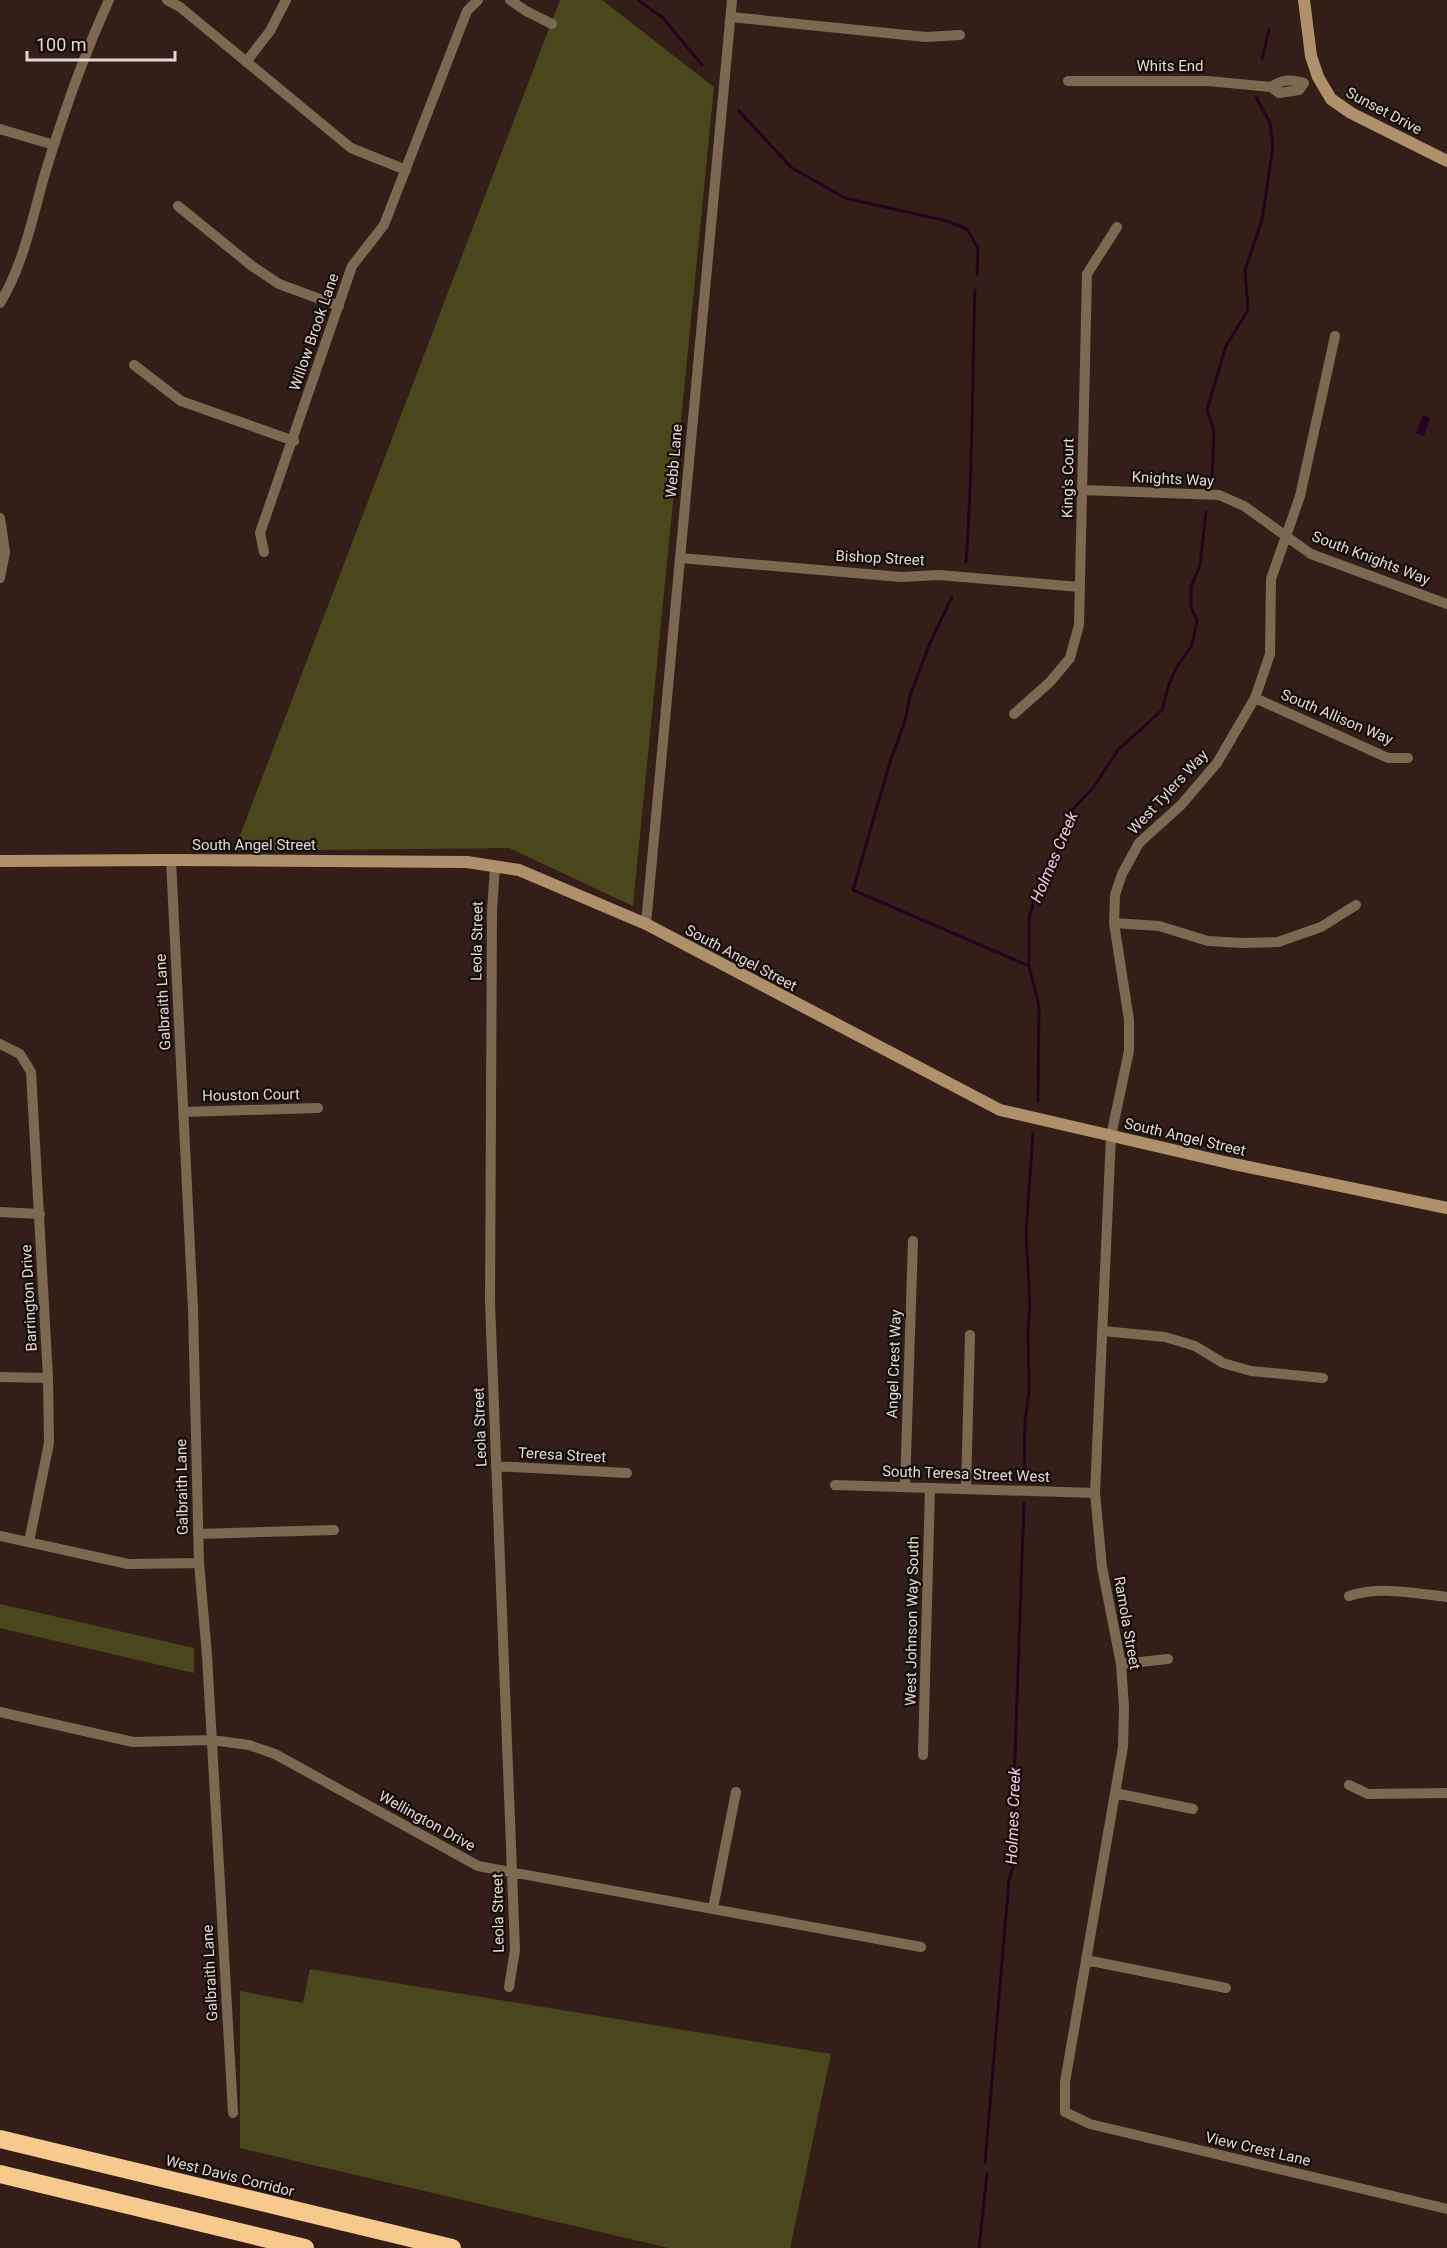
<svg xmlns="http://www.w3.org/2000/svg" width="1447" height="2248" viewBox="0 0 1447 2248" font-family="Roboto,sans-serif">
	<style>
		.green { fill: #4a471d }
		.water { fill: #26021f }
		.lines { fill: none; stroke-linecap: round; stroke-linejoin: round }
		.stream { stroke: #26021f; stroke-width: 3 }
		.street { stroke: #7c6952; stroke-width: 10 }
		.secondary { stroke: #ae906a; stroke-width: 12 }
		.highway { stroke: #f8c98c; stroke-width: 18 }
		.labels { text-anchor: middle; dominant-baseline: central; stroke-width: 4.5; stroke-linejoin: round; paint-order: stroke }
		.street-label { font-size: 15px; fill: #e5d7d2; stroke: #140c08 }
		.water-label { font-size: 16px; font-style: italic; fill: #f9c6ea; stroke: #140c08 }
	</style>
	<rect width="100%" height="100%" fill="#331f18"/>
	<path class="green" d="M560 0H602L714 87 633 906 509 848 234 851Z
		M0 1604 194 1648V1673L0 1628Z
		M310 1969 831 2054 790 2248H669L240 2148V1991L303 2003Z"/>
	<path class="water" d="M1423 415 1430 418 1424 436 1416 433Z"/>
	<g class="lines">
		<path class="stream" d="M638 0 663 18 702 65
			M1262 59 1269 30
			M738 110 792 168 845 198 947 221 967 229 978 248 977 275
			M1212 479 1214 432 1207 409 1226 346 1248 310 1245 270 1262 220 1273 147 1270 123 1256 97
			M966 562C973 472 972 380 975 290
			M952 597 929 645 910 696 905 721 890 762 853 890 1029 966
			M1038 1101 1039 1006 1029 966V918L1037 891 1067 833 1073 809 1093 788 1118 750 1162 710 1168 687 1176 668 1192 645 1197 621 1191 607V587L1200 565 1206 512
			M1024 1474 1025 1421 1029 1392 1028 1331 1030 1308 1026 1233 1033 1133
			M985 2163 1009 1880 1015 1860 1012 1839 1024 1503
			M979 2248 987 2174"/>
		<path class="street" d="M167 0 180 7 351 148 406 170
			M510 0 526 11 552 24
			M731 17 926 37 960 35
			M246 62 270 31 286 0
			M1068 81H1208L1271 87 1279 93 1299 90 1304 83C1291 79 1283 79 1271 87
			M0 129 54 145
			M178 206 252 266 279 284 339 306
			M0 303C23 266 32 219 44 177 62 117 83 57 109 0
			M1335 336 1300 496 1271 579 1270 654 1255 698 1217 763 1181 805 1139 843 1122 874 1115 895 1114 923 1129 1020V1051L1111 1136 1095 1493 1102 1567 1121 1664 1124 1707 1123 1747 1065 2082V2112L1090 2124 1447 2209
			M134 365 181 401 294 441
			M1083 490 1219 495 1244 506 1311 554 1447 604
			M0 518 5 552 0 578
			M264 552 260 533 352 266 384 225 467 11 478 0
			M680 558 901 577 939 575 1079 587
			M1255 698 1388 758H1408
			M1014 714 1050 682 1070 658 1079 625 1087 274 1117 227
			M171 860 193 1309 199 1563 207 1655 233 2113
			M495 866 492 911 490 1303 515 1950 509 1987
			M1114 923 1159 926 1208 941 1242 943 1278 942 1321 927 1356 905
			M646 924 732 0
			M0 1044 20 1054 31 1072 48 1378 49 1443 29 1542
			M184 1112 318 1108
			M0 1212 40 1214
			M1103 1331 1165 1337 1195 1346 1223 1363 1251 1371 1323 1378
			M0 1377 48 1378
			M496 1466 627 1473
			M835 1485 1095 1493
			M905 1487 913 1241
			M966 1489 970 1335
			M198 1534 334 1530
			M0 1536 128 1564 199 1563
			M1349 1596C1381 1586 1414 1593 1447 1597
			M1121 1664 1168 1659
			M0 1712 133 1742 212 1740 249 1745 275 1754 478 1866 921 1947
			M923 1755 930 1488
			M1349 1785 1368 1794 1447 1793
			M1115 1793 1193 1809
			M713 1908 736 1792
			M1086 1960 1226 1988"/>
		<path class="secondary" d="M1304 0 1311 56 1318 77 1331 99 1351 113 1447 161
			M0 861 171 860 467 862 519 870 646 924 1000 1110 1229 1163 1447 1208"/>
		<path class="highway" d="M0 2139 452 2248
			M0 2174 305 2248"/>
	</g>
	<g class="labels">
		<g class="street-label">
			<text x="1170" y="66">Whits End</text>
			<text transform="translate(1384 111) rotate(28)">Sunset Drive</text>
			<text transform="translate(314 332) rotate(-71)">Willow Brook Lane</text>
			<text transform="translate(674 461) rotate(-85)">Webb Lane</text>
			<text transform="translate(1068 478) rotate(-89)">King's Court</text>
			<text transform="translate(1173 479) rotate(3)">Knights Way</text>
			<text transform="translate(880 558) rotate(3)">Bishop Street</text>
			<text transform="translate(1371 558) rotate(21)">South Knights Way</text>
			<text transform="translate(1337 717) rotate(23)">South Allison Way</text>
			<text transform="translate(1168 792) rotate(-47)">West Tylers Way</text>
			<text x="254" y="845">South Angel Street</text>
			<text transform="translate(477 941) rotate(-89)">Leola Street</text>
			<text transform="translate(741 958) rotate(28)">South Angel Street</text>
			<text transform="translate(163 1002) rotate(-93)">Galbraith Lane</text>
			<text transform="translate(251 1095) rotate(-1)">Houston Court</text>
			<text transform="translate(1185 1137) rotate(13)">South Angel Street</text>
			<text transform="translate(29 1298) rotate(-93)">Barrington Drive</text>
			<text transform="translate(894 1364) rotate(-88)">Angel Crest Way</text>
			<text transform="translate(480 1427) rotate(-92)">Leola Street</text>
			<text transform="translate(562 1455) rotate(3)">Teresa Street</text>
			<text transform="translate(966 1474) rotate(2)">South Teresa Street West</text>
			<text transform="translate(182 1487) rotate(-91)">Galbraith Lane</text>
			<text transform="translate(912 1621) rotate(-89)">West Johnson Way South</text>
			<text transform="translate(1127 1623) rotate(80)">Ramola Street</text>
			<text transform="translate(427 1821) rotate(29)">Wellington Drive</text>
			<text transform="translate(498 1913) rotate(-91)">Leola Street</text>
			<text transform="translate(210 1973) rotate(-93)">Galbraith Lane</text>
			<text transform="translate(1258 2149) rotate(13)">View Crest Lane</text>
			<text transform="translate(230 2176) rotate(14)">West Davis Corridor</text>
		</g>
		<g class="water-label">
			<text transform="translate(1054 857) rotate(-67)">Holmes Creek</text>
			<text transform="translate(1013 1816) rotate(-88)">Holmes Creek</text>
		</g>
	</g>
	<path d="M27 51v9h148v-9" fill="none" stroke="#e5d7d2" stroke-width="3"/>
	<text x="36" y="51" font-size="18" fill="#e5d7d2" stroke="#140c08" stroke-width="4.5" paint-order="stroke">100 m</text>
</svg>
